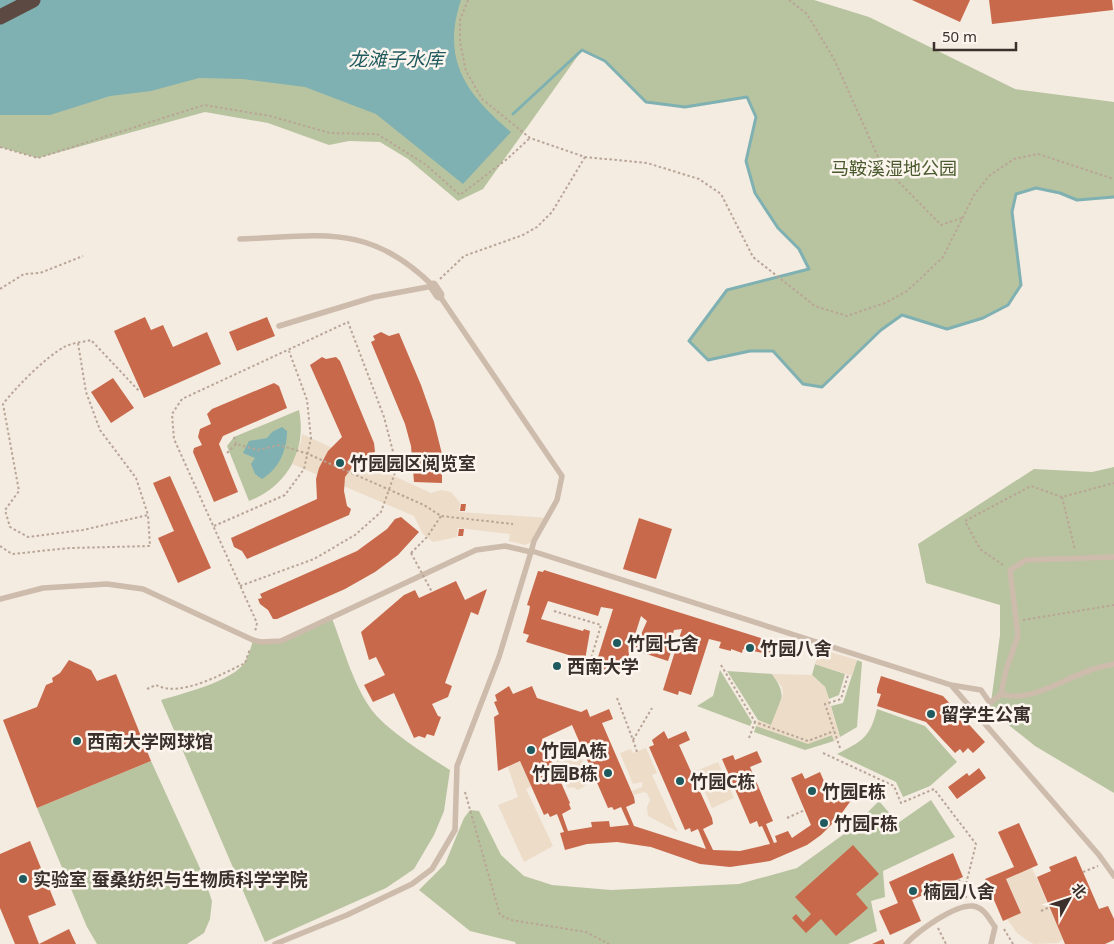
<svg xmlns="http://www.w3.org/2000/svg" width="1114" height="944" viewBox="0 0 1114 944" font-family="'Noto Sans','Noto Sans SC',sans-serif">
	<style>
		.green { fill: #b8c4a0 }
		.plaza { fill: #ecdcc8 }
		.water { fill: #7fb0b2 }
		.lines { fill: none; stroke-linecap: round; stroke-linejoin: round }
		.stream { stroke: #7fb0b2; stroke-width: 3 }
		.building { fill: #c8694b; fill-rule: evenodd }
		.path { stroke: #b9a596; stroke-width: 2; stroke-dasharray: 2.5 2.5; stroke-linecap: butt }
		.service { stroke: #cdbbac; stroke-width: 5.5 }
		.minor { stroke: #cdbbac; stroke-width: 11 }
		.motorway { stroke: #5c4a42; stroke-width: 15 }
		.path-bridge { stroke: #b9a596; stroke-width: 2; stroke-dasharray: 2.5 2.5; stroke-linecap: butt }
		.poi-dot { fill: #1f5a5e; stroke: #fbf5ee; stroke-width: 2 }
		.labels { text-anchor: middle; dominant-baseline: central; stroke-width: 5; stroke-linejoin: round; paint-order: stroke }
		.park-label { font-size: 18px; fill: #4a5a2e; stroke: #fbf5ee }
		.poi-label { font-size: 18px; font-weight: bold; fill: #3b302b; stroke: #fbf5ee; text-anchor: start }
		.water-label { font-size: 19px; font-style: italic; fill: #1f5a5e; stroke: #fbf5ee }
	</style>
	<rect width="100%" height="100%" fill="#f4ebe1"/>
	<path class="green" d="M0 0H814L869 17 1015 89 1114 102V197L1077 200 1060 193 1036 188 1017 194 1012 212 1021 285 1008 305 983 318 947 329 902 315 881 330 822 387 803 384 773 351H750L708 360 689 341 727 290 809 269 799 249 778 228 755 193 746 161 756 117 747 97 685 107 646 102 605 61 582 50 483 189 458 201 408 159 380 142 349 141 329 145 268 123 205 112 38 158 0 147Z
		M299 410C307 450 288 486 249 501L227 446 234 437Z
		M1114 467V793L1035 746 990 710 1000 635V605L926 583 918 544 1034 469 1092 472Z
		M331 616C343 646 352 682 371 709 386 730 428 756 450 770L444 811 434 835 414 869 386 888 265 942 161 700C181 694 234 681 245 662 249 655 251 647 253 640L281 641Z
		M857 660 862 662 857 727 840 737 831 706 843 703Z
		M815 664 845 674 839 695 829 699 825 687 812 675Z
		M720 670 752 722 750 726 697 706 713 696Z
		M727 671 772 674C789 697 780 702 771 726L758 720Z
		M877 709 925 726 957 762 930 786 903 797 896 782 837 754C862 741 870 738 877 709Z
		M756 726 808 743 832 735 834 741 805 750 754 732Z
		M151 761 204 877 212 901 210 919 204 933 187 944H97L87 927 37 808Z
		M931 800 955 837 883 871 885 897 871 901 877 931 848 944H516L515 942 470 931 419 890 445 864 464 818 470 810 479 811 501 855 524 876 552 885 611 890 739 884 797 868 851 829 879 801 898 823Z"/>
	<path class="plaza" d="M302 434 431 493 441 490 451 492 460 503 459 512 547 518 534 541 525 545 509 541 510 534 458 528 457 537 433 542 423 534 414 516 292 464 301 442Z
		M820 649 857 660 852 676 815 664Z
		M772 674 812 675 825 687 840 737 834 741 832 735 808 744 756 726 758 720 771 725 783 694 782 687Z
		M574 741 590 778 585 786 578 790 573 787 568 788 552 750Z
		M646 748 657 773 652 775 678 832 648 816 647 807 650 800 647 793 644 792 634 795 632 791 642 787V782L633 784 620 753 631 749 633 753Z
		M520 761 531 786 526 789 553 846 524 862 498 805 518 797 508 767Z
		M718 762 734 798 712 808 696 771Z
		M1032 868 1063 939 1058 943 1034 944 1028 941 1017 933 1007 919 1021 913 1006 879Z"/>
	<path class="water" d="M0 0H461C441 60 466 94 511 132L463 184 376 114 305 87 243 79 199 78 151 91 110 96 50 115H0Z
		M282 427 287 431C287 450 279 469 262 479L255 474 251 464 255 458 243 453 249 441 267 438 272 432Z"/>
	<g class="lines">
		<path class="stream" d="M513 114 582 50 605 61 646 102 685 107 747 97 756 117 746 161 755 193 778 228 799 249 809 269 727 290 689 341 708 360 750 351H773L803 384 822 387 881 330 902 315 947 329 983 318 1008 305 1021 285 1012 212 1016 194 1036 188 1060 193 1077 200 1114 197"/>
	</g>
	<path class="building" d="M912 0H970L960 22Z
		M989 0H1112L1113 10 992 24Z
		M145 317 151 330 163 325 173 347 207 332 221 364 144 398 114 331Z
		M267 317 275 336 237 351 229 332Z
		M381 332 389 336 399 333 421 385 434 422 442 454V483L414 482 411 446 405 424 371 342 375 340 373 336Z
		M322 357 326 359 336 357 340 361 374 443 375 452 358 459 345 477 344 491 347 506 351 509 349 515 247 559 242 551 234 547 231 538 317 499 316 479 319 468 328 451 342 437 310 365Z
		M113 378 134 408 111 423 91 392Z
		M274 383 279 386 287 408 223 436 219 444 238 492 214 502 193 452 194 448 202 445 198 437 200 429 211 424 207 414 212 409Z
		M170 476 211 568 178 583 158 538 174 531 153 483Z
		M461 504H466L465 511H460Z
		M401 517 419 532 398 555 375 572 345 589 277 619H273L268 610 260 604 258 599 262 598 260 594 357 551 387 529 395 519Z
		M639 518 672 529 656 579 623 569Z
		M459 529H464L463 536H458Z
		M544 570 780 644 777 656 743 649 742 653 731 649V651L719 648 721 642 709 639 691 695 679 691 678 695 663 690 682 629 674 630 670 645 673 646 668 661 634 650 647 621 641 616 623 673 611 669 610 671 602 672 594 670 613 609 601 607 598 616 548 601 541 619 583 631 584 629 590 631 585 660 526 642 529 635 523 633 529 612 530 606 527 605 538 571 543 572Z
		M456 581 465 600 487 589 478 615 471 612 445 683 452 686 448 697 432 704 438 716 441 717 434 736 427 734 425 738 419 736 414 738 394 693 373 702 364 685 385 675 376 657 369 660 361 632 404 595 415 590 419 598Z
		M69 660 91 670 97 681 116 674 151 761 37 808 3 720 37 707 46 685 53 682 52 678 60 673Z
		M881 676 943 696 985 742 973 753 968 748 963 753 960 749 955 753 926 722 877 706 881 694 877 693V689Z
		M509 686 513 694 532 686 537 698 581 712 587 709 590 717 609 709 613 719 602 723 634 797 635 803 626 807 634 826 706 849 698 829 691 832 690 828 685 830 649 747 654 745 652 740 664 731 668 739 686 731 690 740 679 745 712 818 713 824 703 829 713 850 740 851 770 844 762 826 759 827 757 821 750 824 722 759 733 755 735 760 757 751 762 762 750 767 773 821 766 824 774 843 777 842 775 836 788 831 792 838 811 825 791 778 802 773 805 779 820 772 834 804 848 782 860 788 839 817 821 835 807 845 770 861 730 867 700 864 651 847 617 842 587 844 565 850 560 833 564 832 557 814 550 817 548 813 544 815 520 761 498 771 494 717 499 714 494 702 497 701 495 695ZM572 725 608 808 612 807 614 810 621 807 629 825 610 827 609 821 591 822 592 827 568 831 562 814 571 809 569 804 570 803 542 739Z
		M979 768 986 778 957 799 948 787 967 773 969 776Z
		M1019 823 1038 865 1006 879 1021 913 1003 921 985 879 1014 867 998 832Z
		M30 841 56 905 28 916 39 944 69 929 76 944H15L0 908V854Z
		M853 845 879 874 856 894 868 908 836 936 821 919 806 933 792 918 796 914 803 922 811 914 795 897Z
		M953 853 963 877 912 900 921 921 890 935 879 911 898 903 889 882Z
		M1076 856 1099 909 1108 906 1114 919V940L1105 944H1065L1037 877 1051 871 1049 867Z
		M883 939 885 944H872Z"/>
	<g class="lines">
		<path class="path" d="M468 0 460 20V42L466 71 482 99 530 138 585 157 647 163 699 179 721 194 753 257 815 306 847 316 885 303 907 291 921 278 943 257 974 195 990 175 1014 159 1038 154 1114 179
			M789 0 807 14 834 59 878 157 890 173 941 225 962 218
			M0 147 38 158 204 105 270 116 330 133 377 134 425 164 460 195 507 159 530 138
			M440 279 464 256 523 235 537 227 552 212 585 157
			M0 289 24 274 40 273 83 256
			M78 343 86 392 100 430 136 478 148 515 83 530 28 537 10 527 5 510 19 491 3 404C17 386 45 358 64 347 71 343 83 342 91 340L140 392
			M234 437 236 444
			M227 453 236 444 258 450 279 445 308 454 424 505 441 516 513 524
			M1062 497 1075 550
			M214 526 285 495 304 469 311 438 307 400 289 351
			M0 546 12 554 70 548 150 546 148 515
			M411 553 427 537 441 516
			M1003 565 980 549 965 521 1031 486 1062 497 1114 483
			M240 586 314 559 355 535 381 512 397 467 384 417 348 322 182 399 172 414 174 439 257 623 255 632
			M554 611 601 625 586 676
			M1023 620 1114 605
			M721 665 755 722 808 741 834 731
			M147 689 156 685C180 698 222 674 245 663L250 649
			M617 698 633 740 652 708
			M749 738 755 722
			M633 740 637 752
			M840 748 825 704 841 699 848 675
			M823 753 894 786 901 803 934 789 976 844 966 884V898
			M465 792 500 915 511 920 586 932 609 944
			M787 818 805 810
			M1083 872 1098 866
			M958 880 966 884
			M1041 911 1050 907
			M938 928 946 944
			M1004 929 1013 944"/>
		<path class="service" d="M240 239C322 236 370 223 433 286
			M439 295 562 476 557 500 534 541 531 552
			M279 326 374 297 433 286
			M532 551 951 685 1099 855 1114 876
			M0 599 43 588 107 584 143 589 253 640 261 642 281 641 476 550 505 546 531 552 499 657 457 766 455 830 432 869 412 884 347 915 275 944
			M951 685 981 690 990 703 1001 694C1032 703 1062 679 1091 670 1098 667 1106 666 1114 664
			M1001 694 1006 670 1018 636 1010 570 1026 560 1114 557
			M906 944C918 931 955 904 973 906 985 908 989 919 995 927L991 944"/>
		<path class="minor" d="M433 286 439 295"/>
		<path class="motorway" d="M0 17 33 0"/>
		<path class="path-bridge" d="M411 553 432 592"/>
	</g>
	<g class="poi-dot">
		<circle cx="340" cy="463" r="5"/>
		<circle cx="617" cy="643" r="5"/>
		<circle cx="750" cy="648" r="5"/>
		<circle cx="557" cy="666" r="5"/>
		<circle cx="931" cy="714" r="5"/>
		<circle cx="77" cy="741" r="5"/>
		<circle cx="531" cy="750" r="5"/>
		<circle cx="608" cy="773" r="5"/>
		<circle cx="680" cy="781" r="5"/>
		<circle cx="812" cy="791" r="5"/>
		<circle cx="824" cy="823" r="5"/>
		<circle cx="23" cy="879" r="5"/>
		<circle cx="913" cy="891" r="5"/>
	</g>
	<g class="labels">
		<g class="park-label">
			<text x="894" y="168">马鞍溪湿地公园</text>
		</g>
		<g class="poi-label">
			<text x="350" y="463">竹园园区阅览室</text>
			<text x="627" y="643">竹园七舍</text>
			<text x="760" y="648">竹园八舍</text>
			<text x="567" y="666">西南大学</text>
			<text x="941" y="714">留学生公寓</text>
			<text x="87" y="741">西南大学网球馆</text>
			<text x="541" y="750">竹园A栋</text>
			<text x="598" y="773" text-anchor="end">竹园B栋</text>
			<text x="690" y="781">竹园C栋</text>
			<text x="822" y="791">竹园E栋</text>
			<text x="834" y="823">竹园F栋</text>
			<text x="33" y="879">实验室 蚕桑纺织与生物质科学学院</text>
			<text x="923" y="891">楠园八舍</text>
		</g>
		<g class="water-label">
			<text x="396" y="59">龙滩子水库</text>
		</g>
	</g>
	<g transform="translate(1069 899) rotate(50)" stroke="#fbf5ee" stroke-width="4" paint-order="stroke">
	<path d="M0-4L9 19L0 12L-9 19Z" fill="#3b302b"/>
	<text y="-8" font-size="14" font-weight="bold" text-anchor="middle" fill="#3b302b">北</text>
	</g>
	<path d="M934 42v8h82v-8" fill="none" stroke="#3b302b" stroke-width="2.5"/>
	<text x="942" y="42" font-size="15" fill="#3b302b" stroke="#fbf5ee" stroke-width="4" paint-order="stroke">50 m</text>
</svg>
